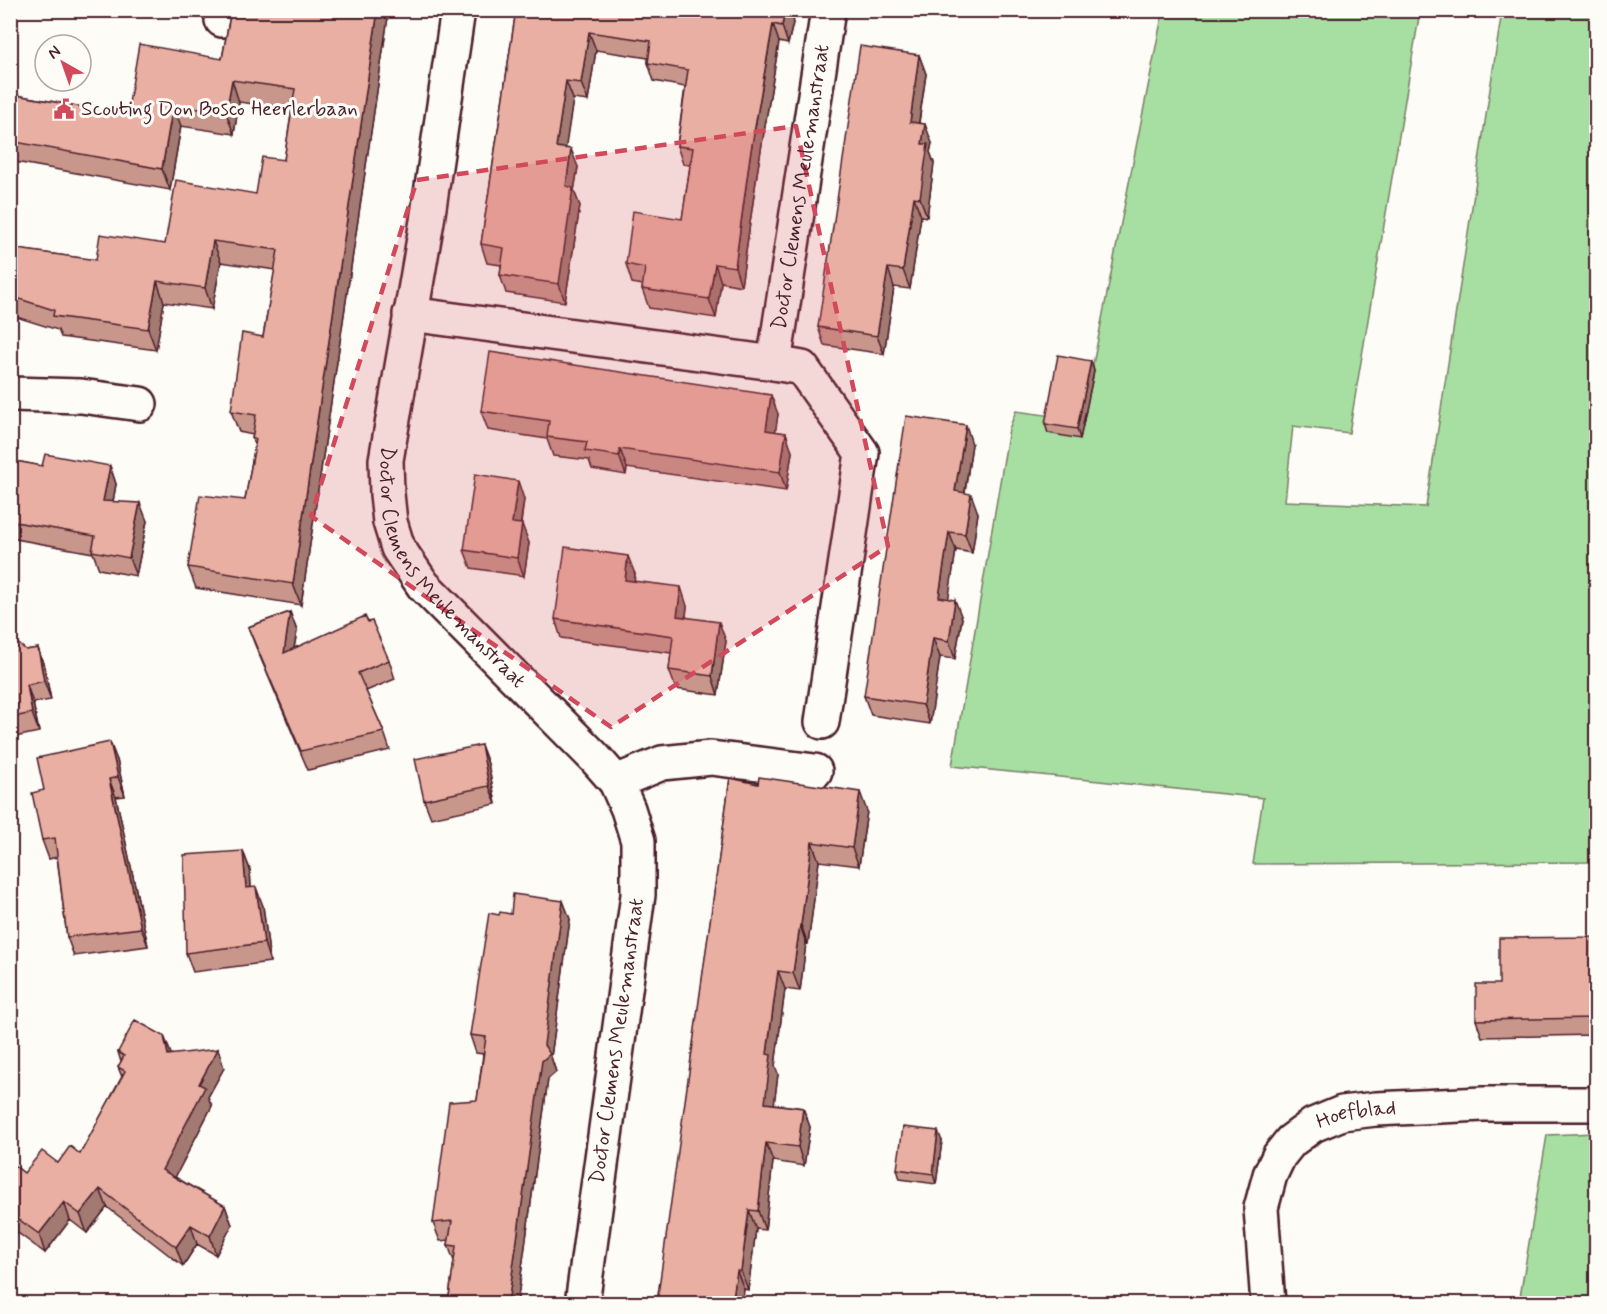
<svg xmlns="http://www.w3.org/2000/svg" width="1607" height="1314" viewBox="0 0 1607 1314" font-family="Mynerve,sans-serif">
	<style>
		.green { fill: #a7dea1; stroke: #787e66; stroke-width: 1.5 }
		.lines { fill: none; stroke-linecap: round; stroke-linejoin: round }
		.minor-casing { stroke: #4a1f2b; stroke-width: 38 }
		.minor { stroke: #fdfcf7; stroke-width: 33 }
		.wall { fill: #c8968b; stroke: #4a1f2b; stroke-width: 1.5 }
		.shaded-wall { fill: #a27a71; stroke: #4a1f2b; stroke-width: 1.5 }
		.building { fill: #e8afa2; stroke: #4a1f2b; stroke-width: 1.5 }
		.marked { fill: #d1495b; fill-opacity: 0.2; stroke: #d1495b; stroke-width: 4.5; stroke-dasharray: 12 8; stroke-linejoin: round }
		.labels { text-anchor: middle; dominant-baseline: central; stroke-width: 6; stroke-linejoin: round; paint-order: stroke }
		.poi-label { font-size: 21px; fill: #4a1f2b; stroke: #fdfcf7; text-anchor: start }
		.street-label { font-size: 21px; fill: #4a1f2b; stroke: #fdfcf7 }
	</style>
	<rect width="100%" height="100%" fill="#fdfcf7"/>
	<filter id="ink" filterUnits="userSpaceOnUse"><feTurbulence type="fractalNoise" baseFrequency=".0167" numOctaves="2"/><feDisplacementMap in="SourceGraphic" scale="12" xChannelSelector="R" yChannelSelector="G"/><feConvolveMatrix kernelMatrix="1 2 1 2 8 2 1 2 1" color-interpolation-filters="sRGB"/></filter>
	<g filter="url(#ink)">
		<path class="green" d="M1163 11H1420L1349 433 1293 426 1285 501 1426 507 1502 11H1596V862L1253 864 1263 798 952 766 1009 429 1016 411 1082 420Z
			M1596 1133V1303H1519L1547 1135Z"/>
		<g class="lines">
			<g class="minor-casing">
				<g id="minor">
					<path id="s1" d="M458 10 427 221 386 460 387 494 390 522 398 548 423 585 595 758 616 782 628 809 638 841V895L582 1304"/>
					<path d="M222 20 224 10"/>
					<path d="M410 314 774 363 802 368 862 453 822 722"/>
					<path id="s2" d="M774 363 828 10"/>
					<path d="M10 394 81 396 140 404"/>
					<path d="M616 782 662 763 711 758 815 771"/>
					<path id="s3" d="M1268 1304 1261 1208 1270 1175 1279 1156 1291 1141 1313 1125 1342 1113 1376 1109 1483 1104H1596"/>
				</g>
			</g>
			<use href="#minor" class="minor"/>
		</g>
		<path class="wall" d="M231 10H389L301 605 196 588 188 567 245 500 255 445 252 439 253 435 239 432 231 411 263 337 275 270 221 262 212 309 164 302 156 350 61 337 58 330 10 315V248L96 260 165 244 256 194 284 160 292 109 239 102 234 134 181 126 170 190 10 161V94L127 115 222 59Z
			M516 10H796L788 44 779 42 757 174 741 286 721 282 716 318 649 308 642 289 643 285 632 283 626 264 682 219 690 165 683 164 677 146 685 87 654 81 648 63V58L596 50 588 101 573 99 565 148 578 167 574 191 580 206 565 302 506 293 500 275 501 265 487 263 481 244Z
			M919 55 926 74 919 123 932 143 930 152 934 163 927 217 921 216 910 289 894 287 884 354 824 345 818 327Z
			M1091 361 1094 371 1080 439 1048 433 1045 424Z
			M481 411 778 414 775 432 786 433 792 452 786 491 627 468 626 475 592 469 589 460 553 456 547 439 488 430Z
			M972 444 965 493 978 513 972 553 956 550 948 599 962 618 955 659 940 657 930 724 871 715 864 696Z
			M10 460 42 466H110L116 484 113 501 147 521 136 576 99 569 93 553 10 538Z
			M524 499 521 524 529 543 524 576 471 568 464 550Z
			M635 574 634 581 687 606 686 617 726 641 718 695 676 689 669 670 671 653 561 638 555 619Z
			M290 612 297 631 294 648 368 622 389 660 395 679 366 691 384 732 390 750 308 770 255 645 248 627Z
			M10 641 26 650 38 648 44 666 51 700 33 703 39 732 10 738Z
			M481 745 488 764 496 804 431 818 424 800Z
			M117 760 125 796 116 797 148 946 74 956 67 937 57 857 49 859 42 840 44 790Z
			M730 778 867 811 859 866 819 861 808 944 806 943 800 991 785 989 775 1066 778 1074 774 1104 803 1108 810 1127 804 1166 773 1161 765 1230 756 1229 748 1290 744 1289 742 1304H658Z
			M243 851 250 870 251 888 263 906 270 962 193 972 186 953Z
			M563 901 570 919 551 1057 556 1072 548 1079 517 1304H448L454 1261 448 1245 449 1240 440 1241 433 1223 477 1100 483 1054 476 1053 470 1035 499 915 511 914Z
			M1596 927V1035L1482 1037 1476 1020 1499 984 1596 937Z
			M164 1036 171 1054 224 1068 208 1097 212 1106 175 1177 225 1206 232 1225 216 1255 197 1244 183 1266 107 1207 87 1233 70 1220 45 1253 10 1227V1162L24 1173 58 1163 80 1154 122 1077 118 1067 121 1062 118 1052Z
			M942 1141 936 1184 900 1179 897 1169Z"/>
		<path class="shaded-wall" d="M378 10H389L301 605 293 584Z
			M785 10H796L788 44 782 26Z
			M773 24 779 42 757 174 741 286 735 267 750 156Z
			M589 32 596 50 588 101 581 83Z
			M919 55 926 74 916 141 910 122Z
			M232 80 239 102 234 134 226 113Z
			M566 81 573 99 563 165 556 147Z
			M173 105 181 126 170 190 162 169Z
			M925 124 932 143 930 152 934 163 927 217 920 198 922 144Z
			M571 149 578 167 574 191 580 206 565 302 559 284 566 186Z
			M914 197 921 216 910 289 903 270Z
			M213 241 221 262 212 309 205 288Z
			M715 264 721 282 716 318 709 299Z
			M888 268 894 287 884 354 877 336Z
			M157 281 164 302 156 350 148 329Z
			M1091 361 1094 371 1080 439 1077 429Z
			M771 395 778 414 773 449 766 430Z
			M966 425 972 444 962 510 955 491Z
			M786 433 792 452 786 491 780 472Z
			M620 449 627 468 626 475 619 456Z
			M110 466 116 484 110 519 103 501Z
			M518 481 524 499 518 542 512 523Z
			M971 494 978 513 972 553 965 534Z
			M140 503 147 521 136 576 129 558Z
			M522 524 529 543 524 576 517 558Z
			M949 532 956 550 946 616 939 597Z
			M628 556 635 574 632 599 625 580Z
			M681 587 687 606 684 634 677 616Z
			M955 600 962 618 955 659 949 641Z
			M290 612 297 631 290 671 284 653Z
			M719 622 726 641 718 695 712 676Z
			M933 638 940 657 930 724 923 705Z
			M38 648 44 666 51 700 44 681Z
			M27 685 33 703 39 732 32 713Z
			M110 742 117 760 125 796 118 777Z
			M481 745 488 764 496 804 489 786Z
			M109 779 116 797 148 946 141 928Z
			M860 792 867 811 859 866 852 848Z
			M812 842 819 861 808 944 801 925Z
			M243 851 250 870 252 907 246 888Z
			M256 887 263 906 270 962 264 943Z
			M563 901 570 919 551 1057 556 1072 548 1079 517 1304H508Z
			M800 925 806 943 800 991 793 973Z
			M778 971 785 989 775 1066 778 1074 772 1121 765 1103 767 1054Z
			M164 1036 171 1054 168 1055Z
			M218 1049 224 1068 208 1097 212 1106 169 1189 162 1170 199 1084Z
			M803 1108 810 1127 804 1166 798 1147Z
			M938 1131 942 1141 936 1184 933 1174Z
			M766 1143 773 1161 765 1230 758 1211Z
			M100 1189 107 1207 87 1233 80 1214Z
			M64 1202 70 1220 45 1253 39 1234Z
			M225 1206 232 1225 216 1255 210 1236Z
			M749 1210 756 1229 748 1290 741 1271Z
			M191 1225 197 1244 183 1266 176 1247Z
			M737 1271 744 1289 742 1304H732Z"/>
		<path class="building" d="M231 10H378L293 584 188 567 200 495 245 500 256 439H252L256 415 231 411 242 333 263 337 278 250 213 241 205 288 157 281 148 329 53 316 54 310 10 296V248L96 260 100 234 165 244 176 180 256 194 262 157 284 160 295 89 232 80 226 113 173 105 162 169 10 141V94L127 115 139 44 222 59Z
			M516 10H785L782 26 773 24 750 156 735 267 715 264 709 299 642 289 645 268 626 264 633 211 682 219 693 148 677 146 688 70 648 63 651 41 589 32 581 83 566 81 556 147 571 149 566 186 573 188 559 284 500 275 504 248 481 244Z
			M860 46 919 55 910 122 925 124 922 144H928L920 198 914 197 903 270 888 268 877 336 818 327Z
			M490 352 771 395 766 430 786 433 780 472 620 449 619 456 585 451 587 442 547 437 549 421 481 411Z
			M1058 355 1091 361 1077 429 1045 424Z
			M906 416 966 425 955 491 971 494 965 534 949 532 939 597 955 600 949 641 933 638 923 705 864 696Z
			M45 454 110 466 103 501 140 503 129 558 92 551 95 536 10 521V460L42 466Z
			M475 474 518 481 512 523 522 524 517 558 464 550Z
			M565 547 628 556 625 580 681 587 677 616 719 622 712 676 669 670 673 636 555 619Z
			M290 612 284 653 365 616 368 622 372 621 389 660 358 673 384 732 301 751 248 627Z
			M10 641H15L26 650 38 648 44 681 27 685 32 713 10 718Z
			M110 742 118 777 109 779 141 928 67 937 55 838 42 840 32 793 44 790 37 758Z
			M481 745 489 786 424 800 415 759Z
			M759 777 860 792 852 848 812 842 801 925H800L793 973 778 971 767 1054 771 1055 765 1103 803 1108 798 1147 766 1143 758 1211 749 1210 741 1271H737L732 1304H667L657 1302 730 778 758 784Z
			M243 851 246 888 256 887 264 943 186 953 184 855Z
			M513 894 563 901 544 1045 550 1054 542 1061 508 1304H448L456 1246 448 1245 452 1221 433 1223 449 1102 477 1100 486 1037 470 1035 489 913 499 915 500 912 511 914Z
			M1596 927V1018L1476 1020V984H1499V938L1596 937Z
			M135 1020 164 1036 168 1055 218 1049 199 1084 205 1087 162 1170 225 1206 210 1236 191 1225 176 1247 100 1189 80 1214 64 1202 39 1234 10 1213V1162L24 1173 42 1151 58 1163 70 1146 80 1154 125 1071 118 1067 124 1056 118 1052Z
			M903 1127 938 1131 933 1174 897 1169Z"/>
	</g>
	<path class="marked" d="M796 126 888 546 611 727 311 516 417 180Z"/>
	<defs>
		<g id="civic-bare" transform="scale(1.62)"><path d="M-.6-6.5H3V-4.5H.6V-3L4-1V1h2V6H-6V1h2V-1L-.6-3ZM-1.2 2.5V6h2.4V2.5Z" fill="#d1495b" stroke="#fdfcf7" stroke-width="2.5" paint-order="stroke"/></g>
	</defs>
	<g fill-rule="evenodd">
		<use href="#civic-bare" x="64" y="109"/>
	</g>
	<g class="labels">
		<g class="poi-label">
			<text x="81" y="109">Scouting Don Bosco Heerlerbaan</text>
		</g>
		<g class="street-label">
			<text stroke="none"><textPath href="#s2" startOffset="178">Doctor Clemens Meulemanstraat</textPath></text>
			<text stroke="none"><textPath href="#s1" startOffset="586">Doctor Clemens Meulemanstraat</textPath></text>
			<text transform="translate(617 1041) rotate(-82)">Doctor Clemens Meulemanstraat</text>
			<text stroke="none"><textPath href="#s3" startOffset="243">Hoefblad</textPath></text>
		</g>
	</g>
	<rect width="1607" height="1314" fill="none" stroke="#fdfcf7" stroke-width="36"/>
	<rect x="18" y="18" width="1571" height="1278" fill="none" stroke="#4a1f2b" stroke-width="2" filter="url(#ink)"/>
	<g transform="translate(63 63) rotate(320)"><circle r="28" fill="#fdfcf7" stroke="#b5a4a5" stroke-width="1.5"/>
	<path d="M0-4.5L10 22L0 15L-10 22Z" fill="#d1495b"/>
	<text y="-9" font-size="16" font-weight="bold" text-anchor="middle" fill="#4a1f2b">N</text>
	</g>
</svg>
